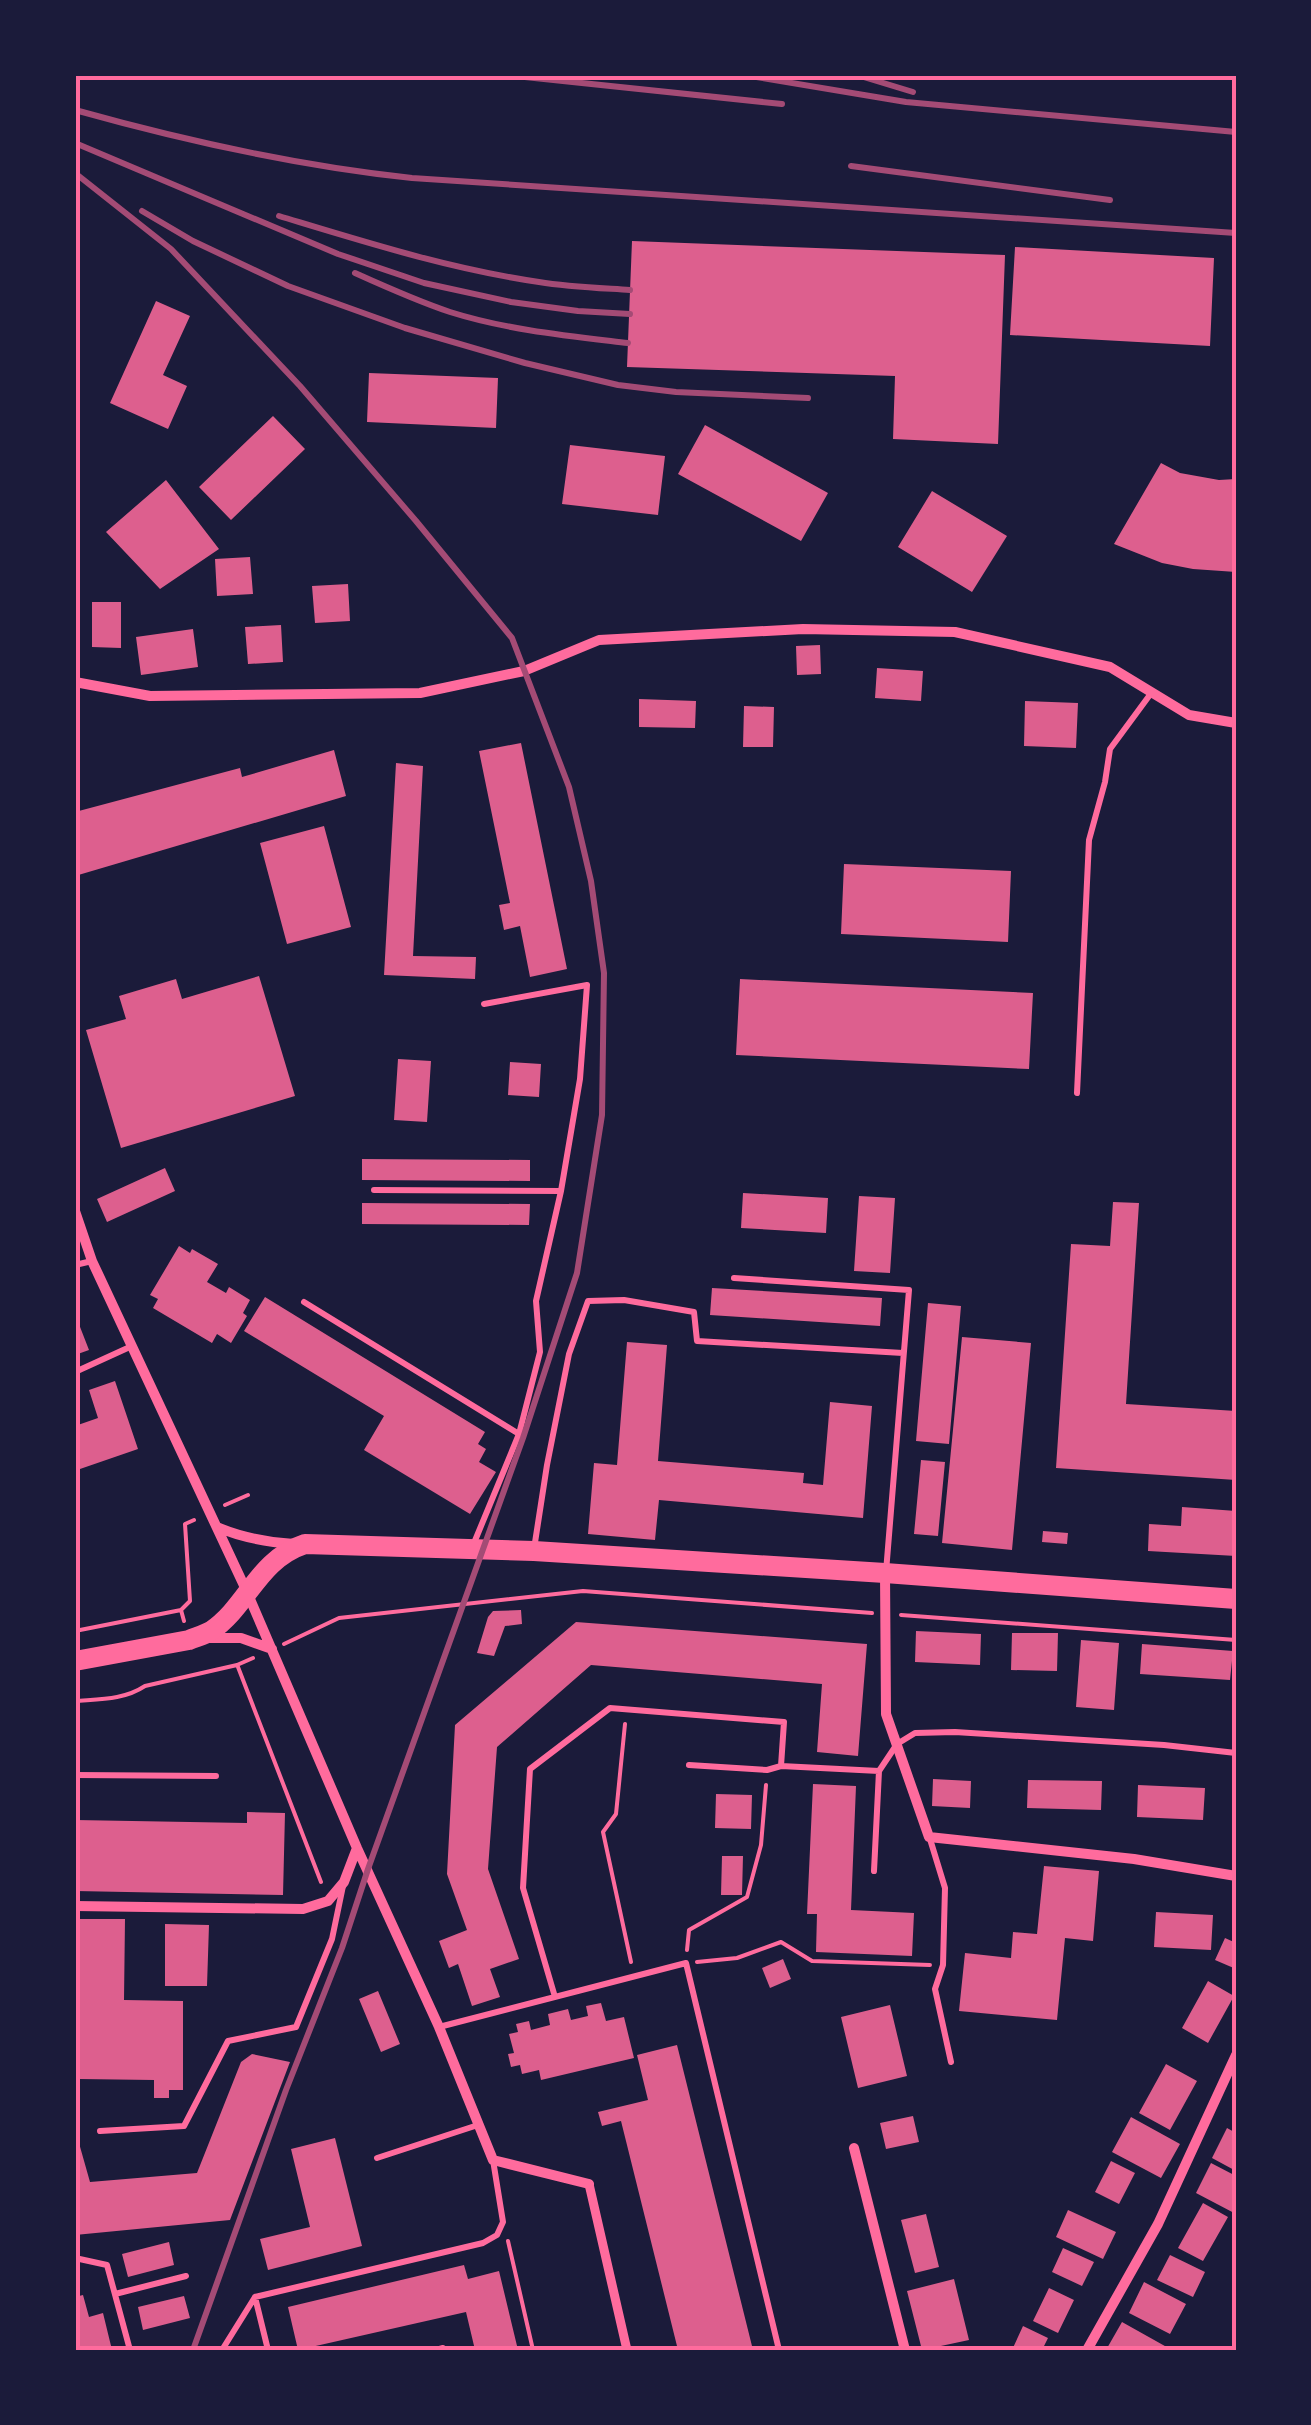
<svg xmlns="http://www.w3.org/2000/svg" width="1311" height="2425" viewBox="0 0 1311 2425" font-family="'PT Sans',sans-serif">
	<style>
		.building { fill: #dd5f8e }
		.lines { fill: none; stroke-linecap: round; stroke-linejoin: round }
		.path { stroke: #ff6b9d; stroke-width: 4 }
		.service { stroke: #ff6b9d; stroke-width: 6 }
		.pedestrian { stroke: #ff6b9d; stroke-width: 9 }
		.minor { stroke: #ff6b9d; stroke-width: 10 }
		.secondary { stroke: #ff6b9d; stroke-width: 20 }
		.rail { stroke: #a44b75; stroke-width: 6 }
		.neatline { fill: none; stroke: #ff6b9d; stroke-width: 4 }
	</style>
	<rect width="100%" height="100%" fill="#1b1b3a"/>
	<path class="building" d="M632 241 1005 255 998 444 893 439 895 376 627 367Z
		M1015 247 1214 258 1210 346 1010 335Z
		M156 301 190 316 163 375 187 386 168 429 110 403Z
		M369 373 498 378 496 428 367 422Z
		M273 416 305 449 231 520 199 487Z
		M705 425 828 493 801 541 678 474Z
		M570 445 665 456 658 515 562 504Z
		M1161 463 1180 473 1219 480 1236 479V572L1193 569 1162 563 1114 544Z
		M166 480 219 549 160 589 106 532Z
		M932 491 1007 536 972 592 898 547Z
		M250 557 253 594 217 596 215 559Z
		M348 584 350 621 315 623 312 586Z
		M92 602H121V648L92 647Z
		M281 625 283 662 248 664 245 627Z
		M193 629 198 667 141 675 136 637Z
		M820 645 821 674 797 675 796 646Z
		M877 668 923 671 921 701 875 698Z
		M639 699 696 701 695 728 639 727Z
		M1025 701 1078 703 1076 748 1024 746Z
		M744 706 774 707 773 747H743Z
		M521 743 567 969 530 977 520 926 504 930 499 905 510 903 479 751Z
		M334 750 346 796 75 876V812L240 768 242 777Z
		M396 763 423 766 413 956 476 957 475 979 384 975Z
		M324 826 351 927 287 944 260 843Z
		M844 864 1011 871 1008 942 841 934Z
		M259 976 295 1096 121 1148 86 1030 126 1019 119 996 176 979 182 999Z
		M740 979 1033 993 1029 1069 736 1055Z
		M398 1059 431 1061 427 1122 394 1120Z
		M510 1062 541 1064 539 1097 508 1095Z
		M362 1159 530 1160V1181L362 1180Z
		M165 1168 175 1191 107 1222 97 1199Z
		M743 1193 828 1198 826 1233 741 1228Z
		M859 1196 895 1198 890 1273 854 1271Z
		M1113 1202 1139 1203 1126 1404 1236 1411V1480L1056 1468 1071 1244 1110 1246Z
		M362 1203 530 1204 529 1225 362 1224Z
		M179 1246 190 1253 192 1249 218 1264 207 1282 226 1293 229 1287 250 1300 243 1313 247 1316 231 1343 217 1334 212 1343 153 1308 158 1299 150 1295Z
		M712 1288 882 1298 880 1326 710 1315Z
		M265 1297 485 1432 478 1444 486 1449 479 1462 496 1472 470 1514 364 1450 384 1416 244 1331Z
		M928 1303 961 1306 949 1444 916 1441Z
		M75 1314 89 1350 75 1355Z
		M962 1337 1031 1343 1012 1550 942 1543Z
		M627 1342 667 1345 658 1461 804 1473 803 1483 823 1485 830 1402 872 1406 863 1518 659 1500 655 1540 588 1534 594 1463 617 1465Z
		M115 1381 138 1449 80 1469 75 1454V1426L98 1418 89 1390Z
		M921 1460 945 1462 938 1536 914 1534Z
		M1182 1507 1236 1511V1556L1148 1551 1149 1524 1181 1526Z
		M1043 1531 1068 1533 1067 1544 1042 1542Z
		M521 1610 522 1624 505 1626 494 1656 477 1653 488 1617 493 1611Z
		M576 1622 867 1644 858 1756 817 1752 822 1684 591 1665 497 1747 488 1869 519 1959 490 1969 500 1997 472 2006 458 1964 449 1968 439 1941 467 1930 447 1874 455 1725Z
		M916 1631 981 1634 980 1665 915 1662Z
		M1012 1633H1058L1057 1671 1011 1670Z
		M1081 1640 1119 1643 1114 1710 1076 1707Z
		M1142 1644 1233 1651 1230 1680 1140 1674Z
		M933 1779 971 1781 970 1808 932 1806Z
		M1028 1780 1102 1781 1101 1810 1027 1808Z
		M813 1784 856 1786 851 1910 914 1913 912 1956 816 1952 817 1914H807Z
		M1138 1785 1205 1788 1203 1820 1137 1817Z
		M716 1794 752 1795 751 1829 715 1828Z
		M247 1812 285 1813 283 1895 75 1891V1820L247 1823Z
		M722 1856H743L742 1895H721Z
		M1044 1866 1099 1871 1093 1941 1065 1938 1057 2020 959 2011 965 1953 1011 1958 1013 1932 1037 1934Z
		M1156 1912 1213 1915 1211 1950 1154 1947Z
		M75 1919H125L124 2000 183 2001V2090H169V2098H154V2080L79 2079 80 2000H75Z
		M165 1924 209 1925 207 1986H165Z
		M1225 1938 1236 1943V1969L1215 1960Z
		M783 1959 791 1979 770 1988 762 1968Z
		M1208 1981 1234 1996 1208 2043 1182 2028Z
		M378 1991 400 2044 381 2052 359 1999Z
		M601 2003 606 2021 624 2017 634 2058 541 2080 539 2070 522 2074 520 2065 511 2067 508 2054 514 2053 509 2034 518 2032 516 2024 529 2021 531 2030 550 2025 548 2014 568 2009 571 2020 588 2016 586 2006Z
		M890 2005 907 2076 858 2088 841 2017Z
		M677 2045 753 2350H678L621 2121 602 2126 598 2112 648 2100 637 2055Z
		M252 2054 290 2062 230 2220 75 2235V2129L90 2182 197 2173 241 2062Z
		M1166 2064 1197 2081 1170 2130 1139 2113Z
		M913 2116 919 2142 886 2149 880 2123Z
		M1131 2117 1180 2144 1161 2178 1112 2152Z
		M1227 2128 1236 2133V2171L1212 2158Z
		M335 2138 362 2246 268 2270 260 2239 310 2227 291 2149Z
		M1111 2161 1135 2173 1119 2204 1095 2192Z
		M1211 2163 1236 2176V2214L1196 2193Z
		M1203 2203 1228 2217 1203 2261 1178 2248Z
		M1068 2210 1116 2232 1103 2259 1056 2237Z
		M926 2214 939 2267 915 2273 901 2220Z
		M169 2242 174 2265 128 2277 122 2254Z
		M1063 2248 1094 2262 1082 2286 1052 2272Z
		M1170 2255 1205 2272 1193 2297 1157 2280Z
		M464 2265 468 2279 499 2271 518 2350H475L466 2312 298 2350 288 2307Z
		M954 2279 969 2340 922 2350 907 2291Z
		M1144 2282 1186 2304 1170 2334 1129 2313Z
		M1049 2288 1074 2300 1058 2333 1033 2321Z
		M83 2295 89 2317 103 2313 112 2350H75V2297Z
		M184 2296 190 2318 143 2330 138 2307Z
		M1122 2322 1172 2350H1106Z
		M1023 2326 1048 2338 1042 2350H1012Z"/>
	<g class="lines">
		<path class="path" d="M225 1505 248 1495
			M901 1615 1236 1640
			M184 1621 181 1610 190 1601 185 1524 194 1520
			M75 1631 181 1610
			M284 1644 339 1618 583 1591 872 1613
			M238 1667 321 1882
			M75 1701C99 1699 124 1700 145 1686L237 1665 253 1658
			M625 1724 616 1814 603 1832 631 1962
			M687 1950 689 1930 747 1897 761 1845 766 1785
			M697 1962 737 1958 781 1942 812 1961 930 1965
			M508 2241 533 2350"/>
		<path class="service" d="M1077 1093 1089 840 1105 782 1110 749 1152 692
			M374 1190 561 1191
			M75 1265 92 1261
			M734 1278 909 1290 886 1572
			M304 1302 519 1434
			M75 1372 132 1346
			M474 1543 519 1434 540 1352 536 1301 561 1191 580 1079 587 985 484 1004
			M534 1549 547 1465 569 1354 588 1301 624 1300 694 1312 697 1341 903 1353
			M689 1765 767 1770 781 1766
			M75 1775 216 1776
			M930 1839 945 1888 943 1965 935 1989 951 2062
			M874 1871 879 1771
			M555 1997 523 1888 530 1769 610 1708 784 1722 781 1766 879 1771 897 1744 915 1733 955 1732 1164 1745 1236 1753
			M439 2027 686 1963 779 2350
			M100 2131 184 2126 228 2041 296 2027 332 1939 343 1886
			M377 2158 478 2125
			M75 2258 107 2265 130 2350
			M115 2294 186 2276
			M222 2350 255 2297
			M268 2350 255 2297 483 2243 497 2235 503 2222 493 2160
			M436 2350 443 2348 444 2350"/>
		<path class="pedestrian" d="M589 2184 627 2350"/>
		<path class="minor" d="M75 682 150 696 420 693 524 671 599 640 803 629 955 632 1110 667 1189 715 1236 723
			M75 1211 92 1261 247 1592 357 1848 439 2027 493 2160 589 2184
			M217 1527C242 1538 266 1542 294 1544
			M885 1573 886 1714 929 1837 1134 1859 1236 1876
			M210 1638H241L272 1649
			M75 1906 303 1909 328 1901 344 1882 357 1848
			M854 2148 905 2350
			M1087 2350 1158 2224 1236 2055"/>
		<path class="secondary" d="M75 1661 189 1640C196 1637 204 1635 211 1631 248 1606 257 1560 305 1544L534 1551 885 1573 1236 1599"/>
		<path class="rail" d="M506 75 782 104
			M744 75 906 102 1236 132
			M857 75 913 92
			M75 110C186 141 297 166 412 178L1236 233
			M75 143 338 254 424 283 511 302 578 311 630 314
			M851 166 1110 200
			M75 173 171 249 300 386 416 521 512 638 569 787 591 881 604 973 602 1115 577 1273 523 1438 368 1869 342 1948 286 2090 193 2350
			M142 211 193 241 288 286 405 328 525 363 618 385 676 392 808 398
			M279 216C365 242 450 269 539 282 569 287 600 288 630 290
			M355 273C386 287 417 301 450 312 507 330 569 336 628 343"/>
	</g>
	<rect width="1311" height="2425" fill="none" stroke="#1b1b3a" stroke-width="155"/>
	<rect x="78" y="78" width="1156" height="2270" class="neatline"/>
</svg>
